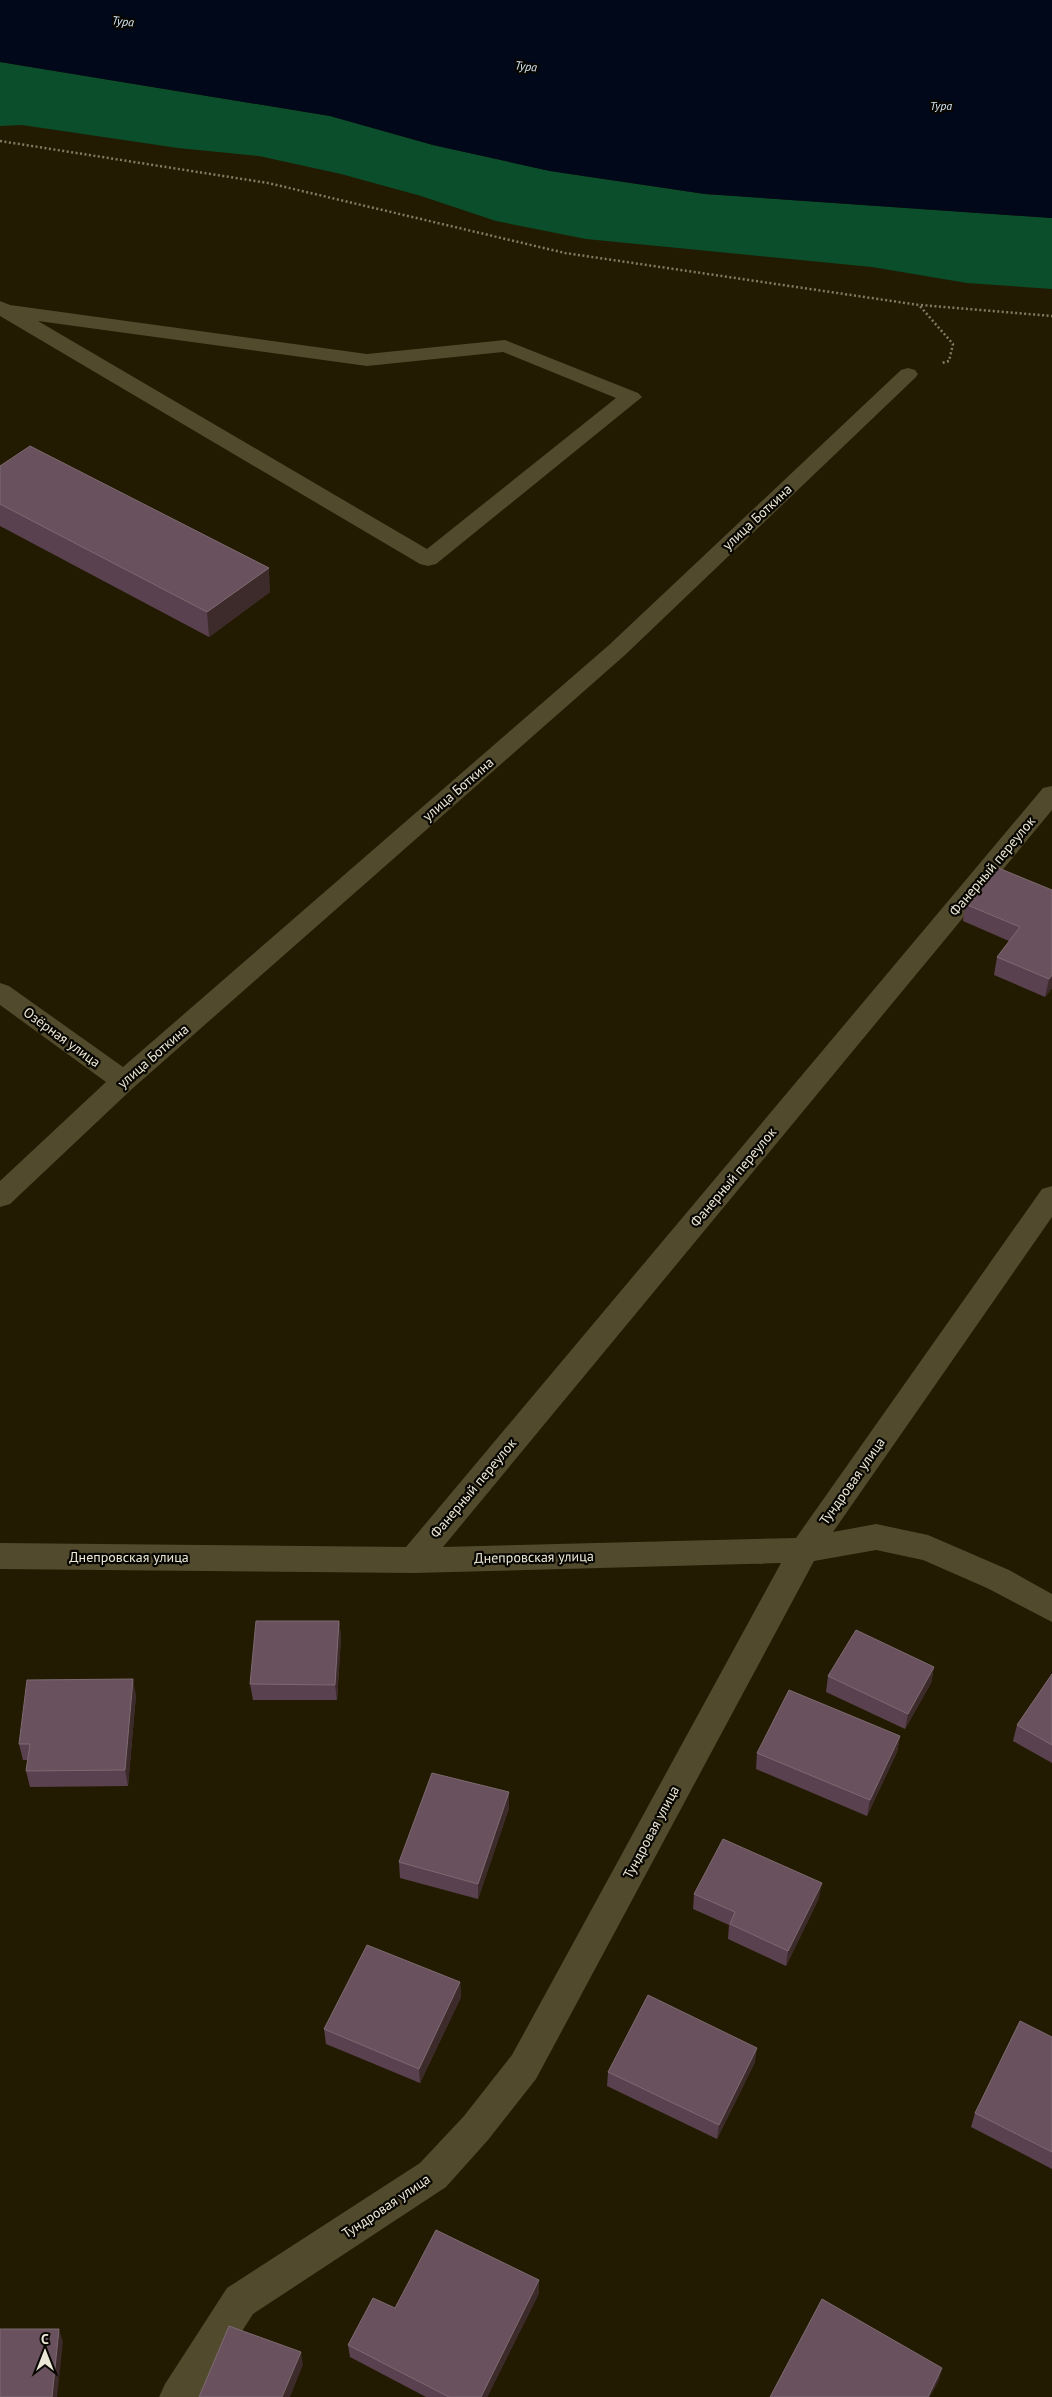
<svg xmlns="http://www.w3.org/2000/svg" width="1052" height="2397" viewBox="0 0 1052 2397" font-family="'PT Sans',sans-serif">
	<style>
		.green { fill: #0a4e2c }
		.water { fill: #000819 }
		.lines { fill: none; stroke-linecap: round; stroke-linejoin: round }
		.path { stroke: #817b66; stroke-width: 2.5; stroke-dasharray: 2 2.5; stroke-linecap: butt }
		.service { fill: #524a2d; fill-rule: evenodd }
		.minor { fill: #524a2d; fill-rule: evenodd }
		.wall { fill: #594150 }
		.shaded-wall { fill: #3d2a2a }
		.building { fill: #69525e; stroke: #7d6a71 }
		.labels { text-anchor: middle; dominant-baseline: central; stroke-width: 4.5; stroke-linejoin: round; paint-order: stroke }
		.far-water-label { font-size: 12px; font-style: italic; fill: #d1e3f3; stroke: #090701 }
		.street-label { font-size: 14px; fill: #ebe7d6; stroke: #090701 }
	</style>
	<rect width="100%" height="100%" fill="#231b01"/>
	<path class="green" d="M0 62 330 116 433 145 550 171 705 194 1052 218V289L967 283 872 267 586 239 496 221 421 196 341 174 259 156 178 148 22 125 0 126Z"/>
	<path class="water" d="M0 0H1052V218L705 194 550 171 433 145 330 116 0 62Z"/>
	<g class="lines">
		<path class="path" d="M0 141 268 183 565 253 919 305 953 344 949 361 942 363
			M921 305 1052 316"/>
		<path class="service" d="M0 301 10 305 367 354 505 340 638 393 642 397 436 564 428 566 420 564 0 316ZM38 321 367 366 503 352 616 398 427 549Z"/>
		<path class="minor" d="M908 368 915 370 918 374 915 378 625 655 133 1088 10 1204 0 1207V1181L106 1082 0 1005V983L9 986 123 1067 609 645 901 370Z
			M1052 786V810L443 1547 796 1538 1042 1189 1052 1186V1217L833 1532 876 1524 928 1535 1009 1570 1052 1594V1622L987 1588 923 1560 876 1550 814 1561 536 2079 488 2140 446 2187 253 2314 200 2397H159L165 2384 227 2288 420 2163 464 2116 512 2055 781 1563 414 1573 0 1569V1543L406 1547 1043 788Z"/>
	</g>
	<path class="wall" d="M0 466 270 592 209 637 0 526Z
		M1052 890V988L1045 997 994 975 997 957 1009 941 963 921 965 904Z
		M339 1621 341 1637 337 1700H253L250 1684Z
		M934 1667 931 1683 905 1729 826 1692 828 1676Z
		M1052 1674V1763L1013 1741 1017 1725Z
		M136 1695 128 1786 30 1787 26 1771 28 1760H23L19 1744Z
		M900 1736 897 1752 867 1816 756 1769 757 1753Z
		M509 1808 478 1899 400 1878 399 1862Z
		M694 1894 819 1898 786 1966 728 1939 729 1925 693 1909Z
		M460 1982 461 1997 420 2083 326 2044 324 2029Z
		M1052 2037V2169L971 2127 975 2113Z
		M755 2062 717 2139 607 2086 608 2072Z
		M539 2293 487 2397H426L350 2357 348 2345 395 2308Z"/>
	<path class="shaded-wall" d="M269 568 270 592 209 637 207 612Z
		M1052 975V988L1045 997 1049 979Z
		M339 1621 341 1637 337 1700 335 1685Z
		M934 1667 931 1683 905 1729 908 1714Z
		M133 1679 136 1695 128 1786 125 1770Z
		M900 1736 897 1752 867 1816 870 1800Z
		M509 1792V1808L478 1899V1884Z
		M822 1883 819 1898 786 1966 788 1951Z
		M460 1982 461 1997 420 2083 419 2069Z
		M757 2048 755 2062 717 2139 719 2125Z
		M539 2280V2293L487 2397H481Z
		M59 2329 63 2342 57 2397H52Z
		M301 2352 303 2365 290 2397H282Z
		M942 2368 939 2380 930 2397H928Z"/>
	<path class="building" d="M30 446 269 568 207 612 0 504V466Z
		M996 867 1052 890V975L1049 979 997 957 1020 927 965 904Z
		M256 1621H339L335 1685 250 1684Z
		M856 1630 934 1667 908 1714 828 1676Z
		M1052 1674V1745L1017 1725Z
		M133 1679 125 1770 26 1771 30 1744H19L27 1680Z
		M789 1690 900 1736 870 1800 757 1753Z
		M432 1773 509 1792 478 1884 399 1862Z
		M723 1839 822 1883 788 1951 730 1924 735 1912 694 1894Z
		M367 1945 460 1982 419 2069 324 2029Z
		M648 1995 757 2048 719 2125 608 2072Z
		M1020 2021 1052 2037V2152L975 2113Z
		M436 2230 539 2280 481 2397H449L348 2345 373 2298 395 2308Z
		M822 2299 942 2368 928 2397H770Z
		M229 2326 301 2352 282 2397H199Z
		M0 2329H59L52 2397H0Z"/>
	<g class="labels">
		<g class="far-water-label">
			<text transform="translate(123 21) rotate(6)">Тура</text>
			<text transform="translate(526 66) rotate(6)">Тура</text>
			<text x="941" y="105">Тура</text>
		</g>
		<g class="street-label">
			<text transform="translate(757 517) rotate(-43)">улица Боткина</text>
			<text transform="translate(458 789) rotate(-41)">улица Боткина</text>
			<text transform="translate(992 866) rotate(-50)">Фанерный переулок</text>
			<text transform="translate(62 1037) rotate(36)">Озёрная улица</text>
			<text transform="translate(153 1056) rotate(-41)">улица Боткина</text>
			<text transform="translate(733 1177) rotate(-50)">Фанерный переулок</text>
			<text transform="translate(852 1481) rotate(-55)">Тундровая улица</text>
			<text transform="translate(473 1488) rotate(-50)">Фанерный переулок</text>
			<text x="129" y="1557">Днепровская улица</text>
			<text transform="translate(534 1557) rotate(-1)">Днепровская улица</text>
			<text transform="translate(651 1832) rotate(-62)">Тундровая улица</text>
			<text transform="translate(386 2206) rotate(-34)">Тундровая улица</text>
		</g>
	</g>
	<g transform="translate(45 2352)" stroke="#090701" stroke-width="4" paint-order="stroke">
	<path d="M0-4L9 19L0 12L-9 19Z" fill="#ebe7d6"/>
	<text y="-8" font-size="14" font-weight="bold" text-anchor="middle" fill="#ebe7d6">С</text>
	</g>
</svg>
